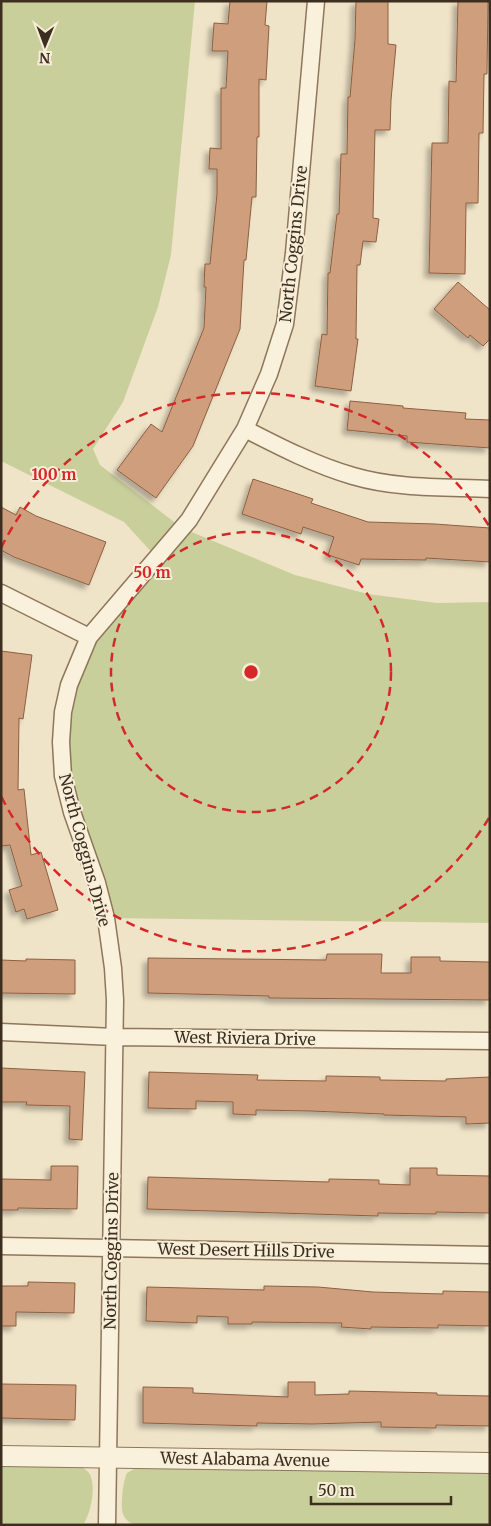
<svg xmlns="http://www.w3.org/2000/svg" width="491" height="1526" viewBox="0 0 491 1526" font-family="Merriweather,serif">
	<style>
		.green { fill: #c9cf9b }
		.building { fill: #cf9f7d; stroke: #8d5f41; filter: url(#shadow) }
		.lines { fill: none; stroke-linecap: round; stroke-linejoin: round }
		.minor-casing { stroke: #8d765c; stroke-width: 19 }
		.tertiary-casing { stroke: #8d765c; stroke-width: 22 }
		.minor { stroke: #faf1dc; stroke-width: 16 }
		.tertiary { stroke: #faf1dc; stroke-width: 20 }
		.ring { fill: none; stroke: #d62828; stroke-width: 2.5; stroke-dasharray: 9 6 }
		.labels { text-anchor: middle; dominant-baseline: central; stroke-width: 4; stroke-linejoin: round; paint-order: stroke }
		.street-label { font-size: 16px; fill: #3d2e20; stroke: #f7eed8 }
		.centre { fill: #d62828; stroke: #f7eed8; stroke-width: 2.5 }
		.ring-label { font-size: 15px; text-anchor: middle; font-weight: bold; fill: #d62828; stroke: #f7eed8; stroke-width: 4; stroke-linejoin: round; paint-order: stroke }
	</style>
	<defs>
		<filter id="shadow"><feDropShadow dx="-4.5" dy="4.5" stdDeviation="2.5" flood-color="#0004"/></filter>
	</defs>
	<rect width="100%" height="100%" fill="#f0e4c8"/>
	<path class="green" d="M1 1H195L171 255 158 307 123 402 93 449 100 465 182 528 295 575 368 594 437 603 490 602V923L106 918 61 742 89 637 156 557 124 522 1 461Z
		M1 1464 80 1466C83 1468 87 1470 89 1473 97 1485 91 1512 84 1523H1Z
		M139 1466 490 1473V1525H135C130 1523 125 1520 123 1514 120 1505 123 1481 127 1473Z"/>
	<path class="building" d="M230 1H267L265 25 269 26 266 80 259 79V137H257L256 197H252L246 260H244L240 329 193 446 156 498 117 470 151 424 162 432 204 328 206 287H204L205 264H210L217 194V169H209L210 148 221 149V88H226L228 51H212L214 23 228 24Z
		M356 1H388V44L396 45 391 100 390 130H375L373 218 379 219 376 242 363 241 360 265H357L356 339H358L351 391 315 386 322 334 327 335 328 273H330L337 214H339L341 154H347L348 97H350L355 40Z
		M458 1H488L487 74H484L483 133H479L478 203H466L465 274 429 273 432 143H448L449 81 456 82Z
		M458 282 490 310V339L483 346 470 335 468 338 434 309Z
		M350 401 403 406V408L466 413 465 419 490 420V448L407 442V436L347 430Z
		M253 479 313 499 311 503 368 522 435 524 490 528V562L426 558V560L361 559 359 565 328 555 334 537 303 527 301 534 242 514Z
		M1 507 16 515 20 507 36 516 106 542 89 585 14 557 1 550Z
		M1 651 32 655 23 719 19 718 18 790 24 789 31 855 41 852 58 910 27 919 24 909 16 912 9 890 22 886 10 845 1 846Z
		M327 954H382L381 973H411V957H440V961L490 962V1000L269 998V996L148 993V958L326 960Z
		M26 959 75 960V994L1 993V960L26 961Z
		M1 1068 85 1072 82 1140 69 1139 70 1106 26 1105 27 1102H1Z
		M149 1072 258 1075 257 1080 326 1081V1076L380 1077V1080L446 1081V1079L490 1077V1123L466 1124V1117L384 1115V1114L311 1111 256 1110V1115L233 1114V1102L196 1101V1109L148 1108Z
		M51 1166H78L77 1209 18 1208V1210H1V1179L51 1180Z
		M410 1168H437V1175L490 1176V1213L436 1212V1214L378 1213V1216L147 1209 148 1177 329 1182V1179L379 1180V1184L410 1185Z
		M28 1282 75 1283 74 1313 16 1312V1326H1V1286H28Z
		M264 1286 318 1287 373 1292 443 1294V1291L490 1292V1326L438 1325V1328L371 1327V1329L341 1327 342 1323 252 1322V1324H228V1317L197 1316V1323L146 1321 147 1287 264 1290Z
		M288 1382H315V1395L349 1394V1391L437 1393V1395L490 1396V1426L436 1425V1428L381 1427V1422L312 1424 257 1423V1426L143 1423V1387L193 1388V1393L288 1397Z
		M1 1384 76 1385 75 1420 1 1418Z"/>
	<g class="lines">
		<g class="minor-casing">
			<path id="minor" d="M245 429C280 447 315 465 353 476 397 489 444 487 490 489
				M1 593 89 637
				M1 1032 115 1037 490 1041
				M1 1246 490 1255
				M107 1525 115 1000 113 968 106 918 97 883 72 812 63 776 61 742 63 712 69 685 89 637 189 520 245 429 269 374 285 324 294 253 316 1"/>
		</g>
		<g class="tertiary-casing">
			<path id="tertiary" d="M1 1456 490 1463"/>
		</g>
		<use href="#minor" class="minor"/>
		<use href="#tertiary" class="tertiary"/>
	</g>
	<g class="ring">
		<circle cx="251" cy="672" r="140"/>
		<path d="M489 818A279 279 0 0 1 1 796M1 548A279 279 0 0 1 489 526"/>
	</g>
	<g class="labels">
		<g class="street-label">
			<text transform="translate(293 244) rotate(-84)">North Coggins Drive</text>
			<text transform="translate(85 850) rotate(75)">North Coggins Drive</text>
			<text transform="translate(245 1038) rotate(1)">West Riviera Drive</text>
			<text transform="translate(246 1250) rotate(1)">West Desert Hills Drive</text>
			<text transform="translate(111 1251) rotate(-89)">North Coggins Drive</text>
			<text transform="translate(245 1459) rotate(1)">West Alabama Avenue</text>
		</g>
	</g>
	<circle cx="251" cy="672" r="8" class="centre"/>
	<g class="ring-label">
		<text x="54" y="480">100 m</text>
		<text x="152" y="578">50 m</text>
	</g>
	<rect width="491" height="1526" fill="none" stroke="#3d2e20" stroke-width="5"/>
	<g transform="translate(45 45) rotate(181)" stroke="#f7eed8" stroke-width="4" paint-order="stroke">
	<path d="M0-4L9 19L0 12L-9 19Z" fill="#3d2e20"/>
	<text y="-8" font-size="14" font-weight="bold" text-anchor="middle" fill="#3d2e20">N</text>
	</g>
	<path d="M311 1496v8h140v-8" fill="none" stroke="#3d2e20" stroke-width="2.5"/>
	<text x="318" y="1496" font-size="15" fill="#3d2e20" stroke="#f7eed8" stroke-width="4" paint-order="stroke">50 m</text>
</svg>
